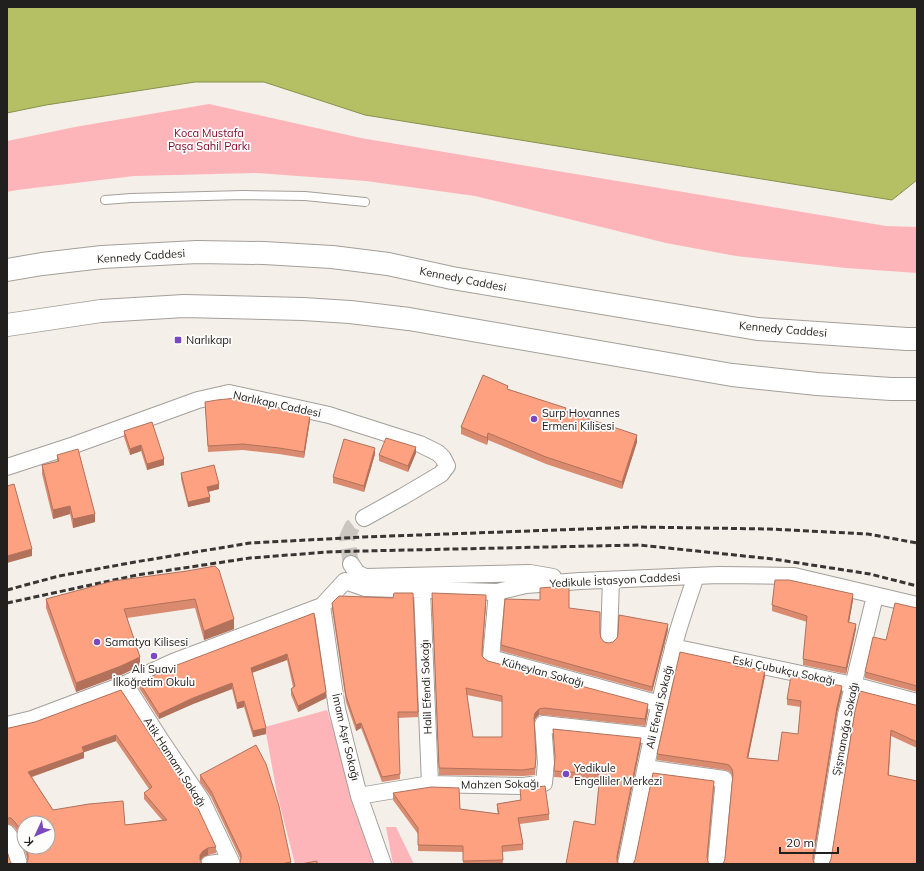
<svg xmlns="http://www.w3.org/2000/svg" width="924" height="871" viewBox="0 0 924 871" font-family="Mulish,sans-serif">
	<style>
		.green { fill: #feb5ba }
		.water { fill: #b4c063; stroke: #88904e }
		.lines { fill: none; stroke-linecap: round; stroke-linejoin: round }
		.minor-tunnel { stroke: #cbc6c0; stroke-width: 16; stroke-dasharray: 16 8; stroke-linecap: butt }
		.service-casing { stroke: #a49f9a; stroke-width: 10 }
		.minor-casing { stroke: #a49f9a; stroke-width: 18 }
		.trunk-casing { stroke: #a49f9a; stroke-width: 24 }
		.service { stroke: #fff; stroke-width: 8 }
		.minor { stroke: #fff; stroke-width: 16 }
		.trunk { stroke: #fff; stroke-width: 22 }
		.rail { stroke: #383533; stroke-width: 3; stroke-dasharray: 6 3; stroke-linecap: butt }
		.wall { fill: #da8a6f; fill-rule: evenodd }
		.shaded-wall { fill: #b1715a }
		.building { fill: #fda181; stroke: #b1715a; fill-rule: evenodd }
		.poi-dot { fill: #7a49c1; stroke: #fefdfc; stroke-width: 1.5 }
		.labels { text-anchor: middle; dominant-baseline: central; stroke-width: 3.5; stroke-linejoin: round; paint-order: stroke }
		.park-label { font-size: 11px; fill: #7f0729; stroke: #fefdfc }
		.street-label { font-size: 11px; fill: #22201e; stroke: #fefdfc }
		.poi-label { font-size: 11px; fill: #22201e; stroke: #fefdfc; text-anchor: start }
	</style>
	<rect width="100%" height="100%" fill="#f5efe9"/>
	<path class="green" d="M209 104 361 138 886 226 917 227V273L846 268 736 256 666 243 475 196 366 181 257 173 134 176 17 190 7 192V141L75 127Z
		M327 710 348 775 375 864H295L277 794 265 727Z
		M386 827H396L414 864H393Z"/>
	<path class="water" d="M7 7H917V180L892 200 365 115 264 82H195L46 105 7 113Z"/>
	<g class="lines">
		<path class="minor-tunnel" d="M351 564 347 538 352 527 364 518"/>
		<g class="service-casing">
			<path id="service" d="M105 200 131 198 243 195 305 196 365 202"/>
		</g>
		<g class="minor-casing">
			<path id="minor" d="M7 467 74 445 198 400 229 393 329 415 420 444 438 453 443 458 447 466 441 474 402 497 364 518
				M351 564 357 573 365 577 530 573 553 577
				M422 590 430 784
				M497 592 491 658 660 704
				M322 606 337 709 359 796 383 864
				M609 639 611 580
				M673 647 853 685 917 702
				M125 684 162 742 202 801 232 864
				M7 725 32 719 125 684 173 662 322 606 345 581 365 588 497 592 526 585 580 581 718 575 794 576 917 605
				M646 768 724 779 716 864
				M359 796 430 784 524 786 544 783 546 763 543 724 652 736
				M7 833 12 840 19 864
				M209 864 231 861
				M626 864C641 792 654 720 673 649 679 624 688 600 696 576
				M822 864 846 715 875 596"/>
		</g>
		<g class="trunk-casing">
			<path id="trunk" d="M7 270 42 264 102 257 197 252 264 253 332 257 388 264 452 278 758 329 907 339H917
				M7 325 101 311 184 306 303 309 350 312 409 319 732 375 817 384 891 389H917"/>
		</g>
		<use href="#service" class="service"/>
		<use href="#minor" class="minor"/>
		<use href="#trunk" class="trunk"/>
		<path class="rail" d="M7 590 59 576 135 562 250 543 364 537 638 527 769 529 868 534 917 543
			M7 603 137 575 250 558 328 552 363 551 639 545 773 559 870 574 917 586"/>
	</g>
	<path class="wall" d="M508 389 566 411 637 442 622 489 546 464 488 440 487 445 461 434V427Z
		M205 402 310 420 304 458 279 454 243 450 208 452Z
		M124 431 164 465 147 470 141 451 130 455 124 437Z
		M416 453 408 472 379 461V455Z
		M375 454 364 492 333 483V477Z
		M57 455 95 522 73 528 70 514 53 519 42 474V465L57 462Z
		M181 473 219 489 208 492 210 502 188 507 181 479Z
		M187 571 234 629 204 640 195 608 127 618 140 666 121 675 76 692 46 608V599Z
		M486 598V604L482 653V656L485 659 488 661 648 711 645 726 544 715H539L535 719 534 723 536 763 535 775 523 776 439 775 432 600ZM467 695 502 702V737H473Z
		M853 600 849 622 856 629 846 674 803 665V659L807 622 772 611V605Z
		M332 603 418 712V717L398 718 400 779 382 782 361 728 356 731 346 702 332 609Z
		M569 608 600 634 601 638 604 642 609 643 668 630 652 692 501 651V645Z
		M915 608H917V692L865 678V672L886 640Z
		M314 613 326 698 298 712 291 695V689L293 687 287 660 252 673 266 734 253 737 244 707 237 709 232 689 193 704 159 719 139 688V682Z
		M736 666 765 676 748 758 778 761 798 734 801 707 787 705V699L842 692 837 713 813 861 725 859 733 778 732 775 729 771 725 770 657 760V754Z
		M121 690 216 847V853L208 855 203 857 200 861 201 863 28 861 20 835 14 827 11 825 7 824V728H9L35 722ZM116 741 149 789 144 793V799L162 820 125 825 53 810 32 777 84 758V752ZM24 823 48 847H24Z
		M917 705V748L891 736 889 775 831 859 855 711Z
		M553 729 641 744 595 825 600 780 554 777 555 759Z
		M200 775 291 864 240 863 241 860 211 797 200 782Z
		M520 789 549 814V820L520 824 523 844V850L502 852 503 864H463V852L418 851V834L393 800V793L460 809 498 814 497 810V804L521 800Z"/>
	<path class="shaded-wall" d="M310 415V420L304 458V452Z
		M488 433V440L487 445V438Z
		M637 435V442L622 489V482Z
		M141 445V451L130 455V449Z
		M416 447V453L408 472V466Z
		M375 448V454L364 492V486Z
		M164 459V465L147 470V464Z
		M219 484V489L207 492V487Z
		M210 497V502L188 507V502Z
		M70 506V514L53 519V510Z
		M95 514V522L73 528V519Z
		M32 549V556L7 563V556Z
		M853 594V600L848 628V622Z
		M486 598V604L482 657V651Z
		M234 619V629L204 640V631Z
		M668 624V630L652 692V687Z
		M856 624V629L846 674V668Z
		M287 654V660L251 673V668Z
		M140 657V666L121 675 76 692V683Z
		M765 670V676L747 764V758Z
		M232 683V689L193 704 159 719V714L193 698Z
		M842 686V692L837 713 813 862V856L837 707Z
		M326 692V698L298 712V706Z
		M244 701V707L237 709V703Z
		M648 704V711L645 726V719Z
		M539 709V715L535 719 534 725V718L535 713Z
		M361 723V728L356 731V725Z
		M266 728V734L253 737V731Z
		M116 735V741L82 753V747Z
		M641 738V744L617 862V856Z
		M84 752V758L28 778V772Z
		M714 781V787L707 864V857Z
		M208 848V855L203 857 200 861V864V855L203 851Z
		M291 862V864H281Z"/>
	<path class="building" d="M483 375 508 386 507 389 566 408 565 411 637 435 622 482 546 457 488 433 487 438 461 427Z
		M236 398 310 415 304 452 279 448 243 444 208 446 205 402 217 400Z
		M152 422 164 459 147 464 141 445 130 449 124 431Z
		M386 438 416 447 408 466 379 455Z
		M344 439 375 448 364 486 333 477Z
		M78 449 95 514 73 519 70 506 53 510 42 465 59 461 57 455Z
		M214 465 219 484 207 487 210 497 188 502 181 473Z
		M14 484 32 549 7 556V486Z
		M215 566 219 570 234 619 204 631 195 599 124 609 140 657 121 666 76 683 46 599 113 581 187 571Z
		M775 580H789L853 594 848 622 856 624 846 668 803 659 807 616 772 605Z
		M564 586 569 587V608L600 612V633L601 638 604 642 609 643 613 642 617 638 618 634 619 615 668 624 652 687 501 645 505 599 540 600V588Z
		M394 593H413L418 712H398L400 774 382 777 361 723 356 725 346 696 332 603 339 596 393 598Z
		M432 593 486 595V598L482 651V656L485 659 488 661 648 704 645 719 544 708 539 709 535 713 534 718 536 757 535 768 523 770 439 768ZM466 688 502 696V737H473Z
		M895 603 917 608V686L865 672 873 637 886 640Z
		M314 613 326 692 298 706 291 689 295 686 287 654 251 668 266 728 253 731 244 701 237 703 232 683 193 698 159 714 139 682 177 665Z
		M680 652 736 664 735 666 765 670 747 758 778 761 782 732 798 734 801 701 787 699 791 676 842 686 837 707 813 856V861L815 864H723L725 859 733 774 732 769 729 765 725 764 657 754Z
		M121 690 154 741 194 800 216 847 208 848 203 851 200 855V860L202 864H26L28 860V855L26 847H48V823H24V842L20 829 14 821 11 818H7V728H9L35 722ZM116 735 152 787 144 793 167 820 125 825 123 801 89 804 53 810 28 772 84 752 82 747Z
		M860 691 915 705H917V742L891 730 888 775 917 781V864H829L831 859 855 711Z
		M553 729 641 738 617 856V861L619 864H566L574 821 595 825 600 774 554 771 555 756Z
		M256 745 266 764 279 806 291 862 281 864H239L240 863 241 858V854L211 791 200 775Z
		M653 773 714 781 707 857 708 862 709 864H633L635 860Z
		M545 786 549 814 518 818 523 844 502 846 503 860 463 861V846L418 845V828L393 793 431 787 459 788 460 809 499 814 497 804 521 800 520 789Z
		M7 851 10 861 12 864H7Z
		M317 861V864H301Z"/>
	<g class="poi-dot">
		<rect x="174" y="336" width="8" height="8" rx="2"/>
		<circle cx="534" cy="419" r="4"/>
		<circle cx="97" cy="642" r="4"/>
		<circle cx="154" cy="656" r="4"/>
		<circle cx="566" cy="774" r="4"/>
	</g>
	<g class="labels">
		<g class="park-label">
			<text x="209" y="133">Koca Mustafa<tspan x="209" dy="13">Paşa Sahil Parkı</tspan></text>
		</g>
		<g class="street-label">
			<text transform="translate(141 256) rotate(-4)">Kennedy Caddesi</text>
			<text transform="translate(463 279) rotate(11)">Kennedy Caddesi</text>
			<text transform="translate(783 329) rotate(5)">Kennedy Caddesi</text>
			<text transform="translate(277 404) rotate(12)">Narlıkapı Caddesi</text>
			<text transform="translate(615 580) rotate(-3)">Yedikule İstasyon Caddesi</text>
			<text transform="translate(784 670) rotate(12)">Eski Çubukçu Sokağı</text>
			<text transform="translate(543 672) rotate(15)">Küheylan Sokağı</text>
			<text transform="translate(426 687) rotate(-92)">Halil Efendi Sokağı</text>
			<text transform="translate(659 707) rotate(-77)">Ali Efendi Sokağı</text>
			<text transform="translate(845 729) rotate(-79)">Şişmanağa Sokağı</text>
			<text transform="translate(346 737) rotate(77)">İmam Aşır Sokağı</text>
			<text transform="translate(175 762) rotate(57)">Atik Hamamı Sokağı</text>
			<text transform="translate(500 784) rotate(-1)">Mahzen Sokağı</text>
		</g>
		<g class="poi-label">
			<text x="186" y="340">Narlıkapı</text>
			<text x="542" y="413">Surp Hovannes<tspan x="542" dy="13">Ermeni Kilisesi</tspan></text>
			<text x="105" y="642">Samatya Kilisesi</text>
			<text x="154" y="669" text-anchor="middle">Ali Suavi<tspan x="154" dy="13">İlköğretim Okulu</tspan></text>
			<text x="574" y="768">Yedikule<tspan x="574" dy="13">Engelliler Merkezi</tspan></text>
		</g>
	</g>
	<rect width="924" height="871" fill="none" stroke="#22201e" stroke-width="16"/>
	<g transform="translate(36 835) rotate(226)"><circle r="19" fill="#fefdfc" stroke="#a6a5a3"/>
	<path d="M0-3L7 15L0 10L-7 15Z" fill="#7a49c1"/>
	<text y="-6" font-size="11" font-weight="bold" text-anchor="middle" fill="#22201e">K</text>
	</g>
	<path d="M780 847v6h58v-6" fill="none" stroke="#22201e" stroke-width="2"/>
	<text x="786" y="847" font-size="12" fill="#22201e" stroke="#fefdfc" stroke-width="3" paint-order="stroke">20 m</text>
</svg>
